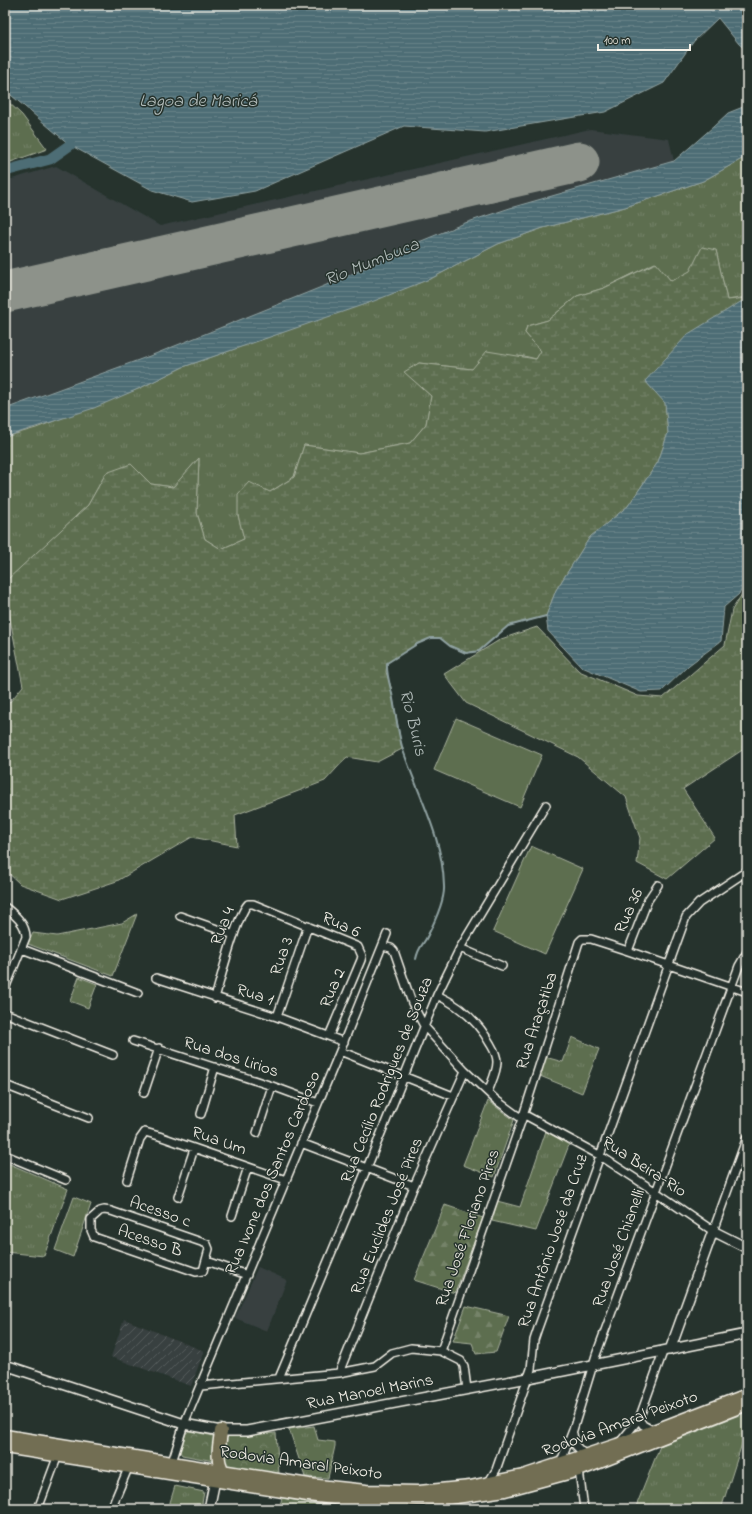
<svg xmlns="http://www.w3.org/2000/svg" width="752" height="1514" viewBox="0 0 752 1514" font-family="'Indie Flower',sans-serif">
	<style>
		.built { fill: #374040 }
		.industrial { fill: url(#industrial-furrows) }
		.grass { fill: url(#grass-tufts); stroke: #a8b09c }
		.forest { fill: url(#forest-firs); stroke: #a8b09c }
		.wetland { fill: url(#wetland-marsh); stroke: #a8b09c }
		.park { fill: url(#park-crowns); stroke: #a8b09c }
		.garden { fill: #5d6e50; stroke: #a8b09c }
		.water { fill: url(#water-rules); stroke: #90a2a2 }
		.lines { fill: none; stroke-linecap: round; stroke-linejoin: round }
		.stream { stroke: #90a2a2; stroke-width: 2 }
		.river { stroke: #4e6d74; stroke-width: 11 }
		.runway { stroke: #8d928a; stroke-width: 41 }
		.street-casing { stroke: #f4f1e8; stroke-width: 10 }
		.secondary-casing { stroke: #f4f1e8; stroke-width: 12 }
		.highway-casing { stroke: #f4f1e8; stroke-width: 15 }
		.street { stroke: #26332d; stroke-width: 7 }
		.secondary { stroke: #26332d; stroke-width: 9 }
		.highway { stroke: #726e52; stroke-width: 12 }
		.labels { text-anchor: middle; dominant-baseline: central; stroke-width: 3; stroke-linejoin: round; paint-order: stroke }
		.street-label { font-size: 17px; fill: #f4f1e8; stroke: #26332d }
		.water-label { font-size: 18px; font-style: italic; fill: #b2bcba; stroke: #26332d }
	</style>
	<defs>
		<pattern id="industrial-furrows" width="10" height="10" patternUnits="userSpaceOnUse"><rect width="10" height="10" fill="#374040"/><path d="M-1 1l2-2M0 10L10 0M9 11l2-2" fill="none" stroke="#555c5c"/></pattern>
		<pattern id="grass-tufts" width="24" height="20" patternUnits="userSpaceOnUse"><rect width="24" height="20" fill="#5d6e50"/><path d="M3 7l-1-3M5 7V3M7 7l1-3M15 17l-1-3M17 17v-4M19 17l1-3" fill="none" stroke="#758369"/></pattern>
		<pattern id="forest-firs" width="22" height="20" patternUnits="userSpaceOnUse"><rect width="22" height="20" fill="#5d6e50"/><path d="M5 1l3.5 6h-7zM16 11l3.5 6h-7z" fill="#758369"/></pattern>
		<pattern id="wetland-marsh" width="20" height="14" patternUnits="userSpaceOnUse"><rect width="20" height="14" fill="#5d6e50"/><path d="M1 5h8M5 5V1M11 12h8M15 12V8" fill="none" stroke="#758369"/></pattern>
		<pattern id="park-crowns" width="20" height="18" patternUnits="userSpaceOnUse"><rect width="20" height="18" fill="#5d6e50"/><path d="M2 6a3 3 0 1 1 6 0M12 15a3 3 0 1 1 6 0" fill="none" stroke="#758369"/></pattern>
		<pattern id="water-rules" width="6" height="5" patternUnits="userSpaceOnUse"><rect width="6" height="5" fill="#4e6d74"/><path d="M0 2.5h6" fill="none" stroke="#688288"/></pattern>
	</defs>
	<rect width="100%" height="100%" fill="#26332d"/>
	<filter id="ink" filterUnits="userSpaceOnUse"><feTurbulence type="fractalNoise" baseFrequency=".025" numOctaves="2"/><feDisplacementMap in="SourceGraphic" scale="8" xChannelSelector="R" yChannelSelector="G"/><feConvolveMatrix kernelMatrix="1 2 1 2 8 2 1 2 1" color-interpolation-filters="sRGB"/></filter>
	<g filter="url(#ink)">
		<path class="built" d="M590 129 669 139 674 161 510 208 465 223 402 249 379 262 324 286 155 354 5 409V181L56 166 160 226Z
			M258 1267 287 1280 267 1331 235 1318Z"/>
		<path class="industrial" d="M124 1319 204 1351 191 1386 111 1357Z"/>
		<path class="grass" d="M5 99 22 115 47 149 5 164Z
			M747 156V297L727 300 716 250 690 272 671 281 655 263 604 288 577 296 548 320 527 326 525 333 541 351 536 359 524 356 472 369 419 363 405 372 431 396 426 424 410 443 359 453 304 445 294 477 270 492 238 515 244 539 221 549 205 539 197 513 199 458 173 487 151 484 106 473 88 505 8 580 5 575V437L36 428 138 389 183 367 374 300 432 278 498 244 543 228 625 207 703 181Z
			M137 914 113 976 28 944 33 933 57 936 122 923Z
			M79 977 97 984 88 1008 70 1001Z
			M572 1037 599 1049 582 1093 540 1076 545 1057 563 1062Z
			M488 1101 514 1120 494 1177 463 1165Z
			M546 1131 569 1145 536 1231 492 1221 497 1201 520 1207Z
			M5 1162 68 1189 44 1256 5 1252Z
			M74 1197 91 1204 73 1257 55 1250Z
			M747 1412V1428L721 1509H635L660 1446Z
			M314 1426 318 1440 335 1442V1446L328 1478 305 1477 289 1429Z
			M175 1486 204 1492 201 1509H168Z
			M282 1498 345 1509H279Z"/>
		<path class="forest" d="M445 1205 483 1218 455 1293 414 1280Z
			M466 1306 509 1316 496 1352 476 1354 472 1343 453 1341Z"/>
		<path class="wetland" d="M702 247 716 250 727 300 747 298 660 366 645 381 665 402 668 433 658 462 628 506 590 537 556 590 546 616 508 626 479 651 466 653 450 646 440 638H431L417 644 387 663 386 672 391 687 402 749 377 762 347 757 325 781 235 815 237 846 192 837 117 881 62 899 20 884 5 870V708L23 686 5 593V575L8 579 88 505 106 473 131 464 151 484 173 487 199 458 197 513 205 539 221 549 244 539 238 515V494L249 482 270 492 294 477 304 445 359 453 410 443 426 424 431 396 404 372 419 363 472 369 487 351 536 359 541 351 525 333 527 326 548 320 577 296 604 288 656 263 671 281 690 271Z
			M747 586V747L683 789 715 838 667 879 637 863 640 838 626 797 578 757 466 703 444 674 501 639 537 627 579 671 638 696 663 698 725 645 732 610Z"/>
		<path class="park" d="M189 1431 214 1436 218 1440 214 1461 182 1455 180 1452 186 1433Z
			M276 1433 279 1474 226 1468 221 1461 223 1441 229 1436Z"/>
		<path class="garden" d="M456 718 542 755 520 807 434 770Z
			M531 846 583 869 545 954 493 931Z"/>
		<path class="water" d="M5 5H747V51L739 44 718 18 694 41 664 83 605 112 485 132 404 126 255 191 192 202 152 190 70 145 5 90Z
			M747 101V156L703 181 625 207 543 228 498 244 432 278 374 301 183 367 138 389 94 408 5 437V409L155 354 324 286 379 262 402 249 465 223 510 208 674 161 713 127 728 113 743 107Z
			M747 298V575L739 594 724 607 721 641 689 665 662 691 641 692 582 667 548 631 546 616 556 590 590 537 628 506 658 462 668 433 665 403 645 381 688 334Z"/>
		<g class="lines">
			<path class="stream" d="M416 959C419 945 423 946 428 935 434 923 445 899 444 886 443 837 418 795 403 750 398 734 396 715 393 699 391 687 386 675 387 663L417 644 431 638H440L450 646 466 653 479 651 508 626 546 616"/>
			<path class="river" d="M5 171 50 159 70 145"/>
			<path class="runway" d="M5 292 579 162"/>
			<g class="street-casing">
				<path id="street" d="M5 907C15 915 26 924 26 937L5 989
					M180 916 234 935
					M383 946 391 948 394 951 412 1003 424 1026 465 1071 496 1100 522 1119
					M460 948 502 966
					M22 949 138 993
					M628 951 648 900 658 885
					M156 978 277 1017 344 1042
					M437 995C461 1006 478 1021 491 1045 494 1050 497 1056 497 1062 497 1072 491 1083 488 1092
					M215 998C221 978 236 917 248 904H253L358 947 362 956 361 960 329 1036
					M5 1013 113 1055
					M277 1017 308 926
					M133 1041 272 1086 318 1103
					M340 1051 453 1096
					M5 1085 89 1118
					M144 1093 159 1048
					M201 1114 215 1067
					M523 1114 599 1155 656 1192 713 1231 747 1137
					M257 1133 272 1086
					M301 1143 414 1186
					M5 1155 66 1180
					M127 1180 140 1139 145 1132 159 1136 286 1180
					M178 1197 194 1149
					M104 1210 111 1211 207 1244 209 1249 203 1271 196 1272 94 1237 91 1230V1219L100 1211Z
					M232 1216 248 1167
					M207 1261 247 1275
					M441 1351 522 1119 579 942 582 939H591L628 951 747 992
					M339 1373 414 1186 465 1071
					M279 1378 367 1168 437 995 460 948 546 805
					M5 1381 9 1366
					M201 1386 339 1373 375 1366 392 1353 411 1348 441 1351 461 1361 464 1366 467 1389
					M639 1419 643 1425 654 1431
					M573 1434 575 1445 586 1456
					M621 1441 639 1419 663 1352
					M172 1462 184 1424 340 1051 387 934
					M560 1464 573 1430 596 1355 739 966 747 952
					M579 1470 584 1509
					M488 1483 496 1470 531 1369 534 1340 538 1328 682 928 686 917 699 903 747 871
					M351 1500 357 1509
					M38 1509 58 1455
					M111 1509 129 1466"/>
			</g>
			<g class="secondary-casing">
				<path id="secondary" d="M670 1350 713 1231 747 1248
					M5 1365 184 1424 221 1431H247L528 1378 747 1334
					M209 1509 215 1480"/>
			</g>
			<g class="highway-casing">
				<path id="highway" d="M221 1431C220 1444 215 1459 223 1471
					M5 1436 309 1485 366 1491 419 1492 470 1487 523 1476 617 1445 747 1395
					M5 1447 308 1495 351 1500 384 1501 449 1498 505 1490 579 1470 747 1404"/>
			</g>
			<use href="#street" class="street"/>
			<use href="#secondary" class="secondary"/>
			<use href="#highway" class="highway"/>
		</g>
	</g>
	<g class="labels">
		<g class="street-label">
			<text transform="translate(629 911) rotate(-66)">Rua 36</text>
			<text transform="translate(341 925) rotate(25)">Rua 6</text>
			<text transform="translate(223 926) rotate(-69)">Rua 4</text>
			<text transform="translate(282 956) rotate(-71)">Rua 3</text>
			<text transform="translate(333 988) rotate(-67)">Rua 2</text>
			<text transform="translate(255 995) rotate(18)">Rua 1</text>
			<text transform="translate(537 1021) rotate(-72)">Rua Araçatiba</text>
			<text transform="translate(231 1057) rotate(18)">Rua dos Lirios</text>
			<text transform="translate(387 1080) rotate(-68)">Rua Cecílio Rodrigues de Souza</text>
			<text transform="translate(219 1141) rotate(19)">Rua Um</text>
			<text transform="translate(644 1167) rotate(33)">Rua Beira-Rio</text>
			<text transform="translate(273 1173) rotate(-67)">Rua Ivone dos Santos Cardoso</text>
			<text transform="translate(160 1212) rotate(19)">Acesso c</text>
			<text transform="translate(387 1216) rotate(-68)">Rua Euclides José Pires</text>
			<text transform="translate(468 1228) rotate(-71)">Rua José Floriano Pires</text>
			<text transform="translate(150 1241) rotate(19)">Acesso B</text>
			<text transform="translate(553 1241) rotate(-71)">Rua Antônio José da Cruz</text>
			<text transform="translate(619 1248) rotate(-70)">Rua José Chianelli</text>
			<text transform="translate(370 1392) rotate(-11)">Rua Manoel Marins</text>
			<text transform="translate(620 1424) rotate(-20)">Rodovia Amaral Peixoto</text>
			<text transform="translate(301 1463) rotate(8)">Rodovia Amaral Peixoto</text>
		</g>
		<g class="water-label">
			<text x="198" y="102">Lagoa de Maricá</text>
			<text transform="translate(372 263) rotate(-22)">Rio Mumbuca</text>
			<text transform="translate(412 723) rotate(76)">Rio Buris</text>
		</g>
	</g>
	<rect width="752" height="1514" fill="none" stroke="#26332d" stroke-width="20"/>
	<rect x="10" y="10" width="732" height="1494" fill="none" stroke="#f4f1e8" stroke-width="1.5" filter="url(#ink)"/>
	<path d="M598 44v6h92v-6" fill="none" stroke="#f4f1e8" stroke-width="2"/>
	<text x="604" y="44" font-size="12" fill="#f4f1e8" stroke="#26332d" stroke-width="3" paint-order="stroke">100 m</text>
</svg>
